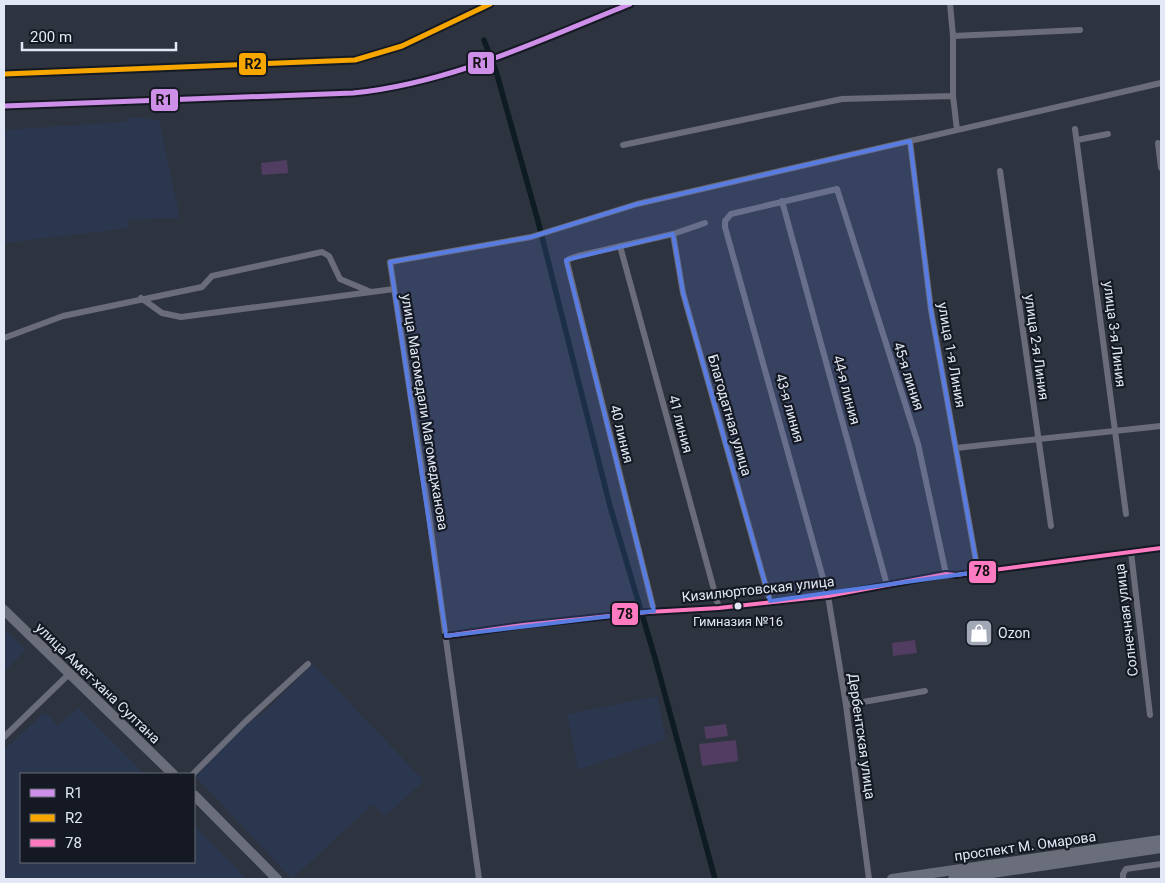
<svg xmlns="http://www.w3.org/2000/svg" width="1165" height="883" viewBox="0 0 1165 883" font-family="Roboto,sans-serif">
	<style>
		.built { fill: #2b374f }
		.green { fill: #513c62 }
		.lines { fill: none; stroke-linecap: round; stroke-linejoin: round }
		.canal { stroke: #0d1c22; stroke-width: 5.5 }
		.minor { stroke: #6b6c79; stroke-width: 6 }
		.primary { stroke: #6a6e7a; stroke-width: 10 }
		.bus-1-casing { stroke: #151923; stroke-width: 8 }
		.bus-1 { stroke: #fe7ac1; stroke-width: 4 }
		.rail-1-casing { stroke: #151923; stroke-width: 9 }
		.rail-2-casing { stroke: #151923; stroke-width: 9 }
		.rail-1 { stroke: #ce8fe9; stroke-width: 5 }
		.rail-2 { stroke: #f7a600; stroke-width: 5 }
		.marked { fill: #587ce1; fill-opacity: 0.2; stroke: #587ce1; stroke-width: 4; stroke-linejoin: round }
		.bus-dot { fill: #e1e7f5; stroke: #151923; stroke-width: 2 }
		.labels { text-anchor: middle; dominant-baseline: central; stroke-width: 4.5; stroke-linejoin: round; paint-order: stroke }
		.bus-label { font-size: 13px; fill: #e1e7f5; stroke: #151923 }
		.street-label { font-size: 14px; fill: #e1e7f5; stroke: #151923 }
		.poi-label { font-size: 14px; fill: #e1e7f5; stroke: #151923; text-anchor: start }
		.line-badge { stroke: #151923; stroke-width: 2 }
		.pale-badge-label { font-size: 14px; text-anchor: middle; font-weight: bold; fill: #111 }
	</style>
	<rect width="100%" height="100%" fill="#2e343f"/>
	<path class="built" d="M130 117 159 120 180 218 128 220 129 228 4 243V130L125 122Z
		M4 628 26 650 4 672Z
		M313 664 424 781 385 816 373 804 292 879 195 776 248 722 262 714Z
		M657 696 666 739 578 770 567 714Z
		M78 707 144 774H21V862H194V825L247 879H4V750L45 712 58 726Z"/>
	<path class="green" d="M287 160 288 173 262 175 261 163Z
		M915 640 917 653 893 656 892 643Z
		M726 724 728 736 706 739 704 727Z
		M736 740 738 761 702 766 699 744Z"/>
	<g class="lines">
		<path class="canal" d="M484 40 496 71 538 221 610 506 655 658 715 879"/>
		<path class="minor" d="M950 4 953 36
			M1075 129 1126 514
			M957 130 953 96V36L1080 30
			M1077 140 1108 134
			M910 141 931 310 978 572
			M1158 143 1161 168
			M623 145 842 99 953 96
			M1000 171 1051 526
			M782 201 887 585
			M673 234 683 293 770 601
			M620 246 719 608
			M141 298 162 313 181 317 394 289
			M4 338 63 316 202 287 212 276 322 252 329 256 340 279 371 292
			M956 448 1161 426
			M1131 552 1150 715
			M654 611 567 262 569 259 578 256 673 234 705 223
			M446 636 523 625 648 612 719 608 828 596 946 574 956 575 1161 548
			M846 705 925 691
			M4 737 68 675
			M193 774 246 721 308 664
			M479 879 429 516 390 262 531 237 637 204 1161 83
			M869 879 846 705 828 596 725 227V221L731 214 837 189 918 444 946 574
			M1123 879V874L1126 869 1161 864"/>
		<path class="primary" d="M4 610 173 774
			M194 795 277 879
			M892 879 1161 840
			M953 879 1161 848"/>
		<g class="bus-1-casing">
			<path id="bus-1" d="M446 636 523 625 648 612 719 608 828 596 946 574 956 575 1161 548"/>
		</g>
		<use href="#bus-1" class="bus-1"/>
		<g class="rail-1-casing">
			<path id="rail-1" d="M4 106 353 93C451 83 540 40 630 4"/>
		</g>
		<g class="rail-2-casing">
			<path id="rail-2" d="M4 74 355 60 402 46 490 4"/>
		</g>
		<use href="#rail-1" class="rail-1"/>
		<use href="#rail-2" class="rail-2"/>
	</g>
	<path class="marked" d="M910 141 931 310 978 572 770 601 683 293 673 234 566 260 654 611 446 636 390 262 531 237 637 204Z"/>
	<defs>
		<g id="shop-square" transform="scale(1.4375)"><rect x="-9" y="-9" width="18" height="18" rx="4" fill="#a2a8b5" stroke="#151923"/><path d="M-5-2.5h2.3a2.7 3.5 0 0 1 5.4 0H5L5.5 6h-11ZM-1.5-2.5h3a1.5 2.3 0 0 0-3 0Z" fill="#fff"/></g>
	</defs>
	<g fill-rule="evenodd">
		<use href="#shop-square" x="979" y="633"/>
	</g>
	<circle class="bus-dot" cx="738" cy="606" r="4.5"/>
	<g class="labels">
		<g class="bus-label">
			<text x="738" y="621">Гимназия №16</text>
		</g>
		<g class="street-label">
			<text transform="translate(1115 334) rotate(83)">улица 3-я Линия</text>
			<text transform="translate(1037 347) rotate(82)">улица 2-я Линия</text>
			<text transform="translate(952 355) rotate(80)">улица 1-я Линия</text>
			<text transform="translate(909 376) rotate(72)">45-я линия</text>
			<text transform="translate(847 390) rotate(75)">44-я линия</text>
			<text transform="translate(790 408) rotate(74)">43-я линия</text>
			<text transform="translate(425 412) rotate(81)">улица Магомедали Магомеджановa</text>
			<text transform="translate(730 415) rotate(74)">Благодатная улица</text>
			<text transform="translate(681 424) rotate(75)">41 линия</text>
			<text transform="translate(622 434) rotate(76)">40 линия</text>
			<text transform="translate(758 589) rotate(-6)">Кизилюртовская улица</text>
			<text transform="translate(1126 620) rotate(-97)">Солнечная улица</text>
			<text transform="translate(98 683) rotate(44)">улица Амет-хана Султана</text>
			<text transform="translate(862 736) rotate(82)">Дербентская улица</text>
			<text transform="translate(1025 846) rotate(-8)">проспект М. Омарова</text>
		</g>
		<g class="poi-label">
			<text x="998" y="633">Ozon</text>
		</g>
	</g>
	<g class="line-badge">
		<rect x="467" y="51" width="28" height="24" rx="5" fill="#ce8fe9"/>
		<rect x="238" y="52" width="29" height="24" rx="5" fill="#f7a600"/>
		<rect x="150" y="88" width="29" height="24" rx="5" fill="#ce8fe9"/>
		<rect x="968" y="560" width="29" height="24" rx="5" fill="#fe7ac1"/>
		<rect x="611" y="602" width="28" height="24" rx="5" fill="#fe7ac1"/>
	</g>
	<g class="pale-badge-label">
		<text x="481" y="68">R1</text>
		<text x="253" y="69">R2</text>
		<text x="164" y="105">R1</text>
		<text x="982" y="576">78</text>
		<text x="625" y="619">78</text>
	</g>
	<rect width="1165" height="883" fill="none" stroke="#e1e7f5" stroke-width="10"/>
	<rect x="20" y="773" width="175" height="90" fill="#151923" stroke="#676b77"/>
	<rect x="30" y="789" width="25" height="8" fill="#ce8fe9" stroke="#676b77"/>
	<text x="65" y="798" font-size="15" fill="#e1e7f5">R1</text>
	<rect x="30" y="814" width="25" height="8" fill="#f7a600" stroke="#676b77"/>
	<text x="65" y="823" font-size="15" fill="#e1e7f5">R2</text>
	<rect x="30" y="839" width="25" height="8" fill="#fe7ac1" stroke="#676b77"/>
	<text x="65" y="848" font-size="15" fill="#e1e7f5">78</text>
	<path d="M22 42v8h154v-8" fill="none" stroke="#e1e7f5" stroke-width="2.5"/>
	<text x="30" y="42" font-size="15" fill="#e1e7f5" stroke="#151923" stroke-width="4" paint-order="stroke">200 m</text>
</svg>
